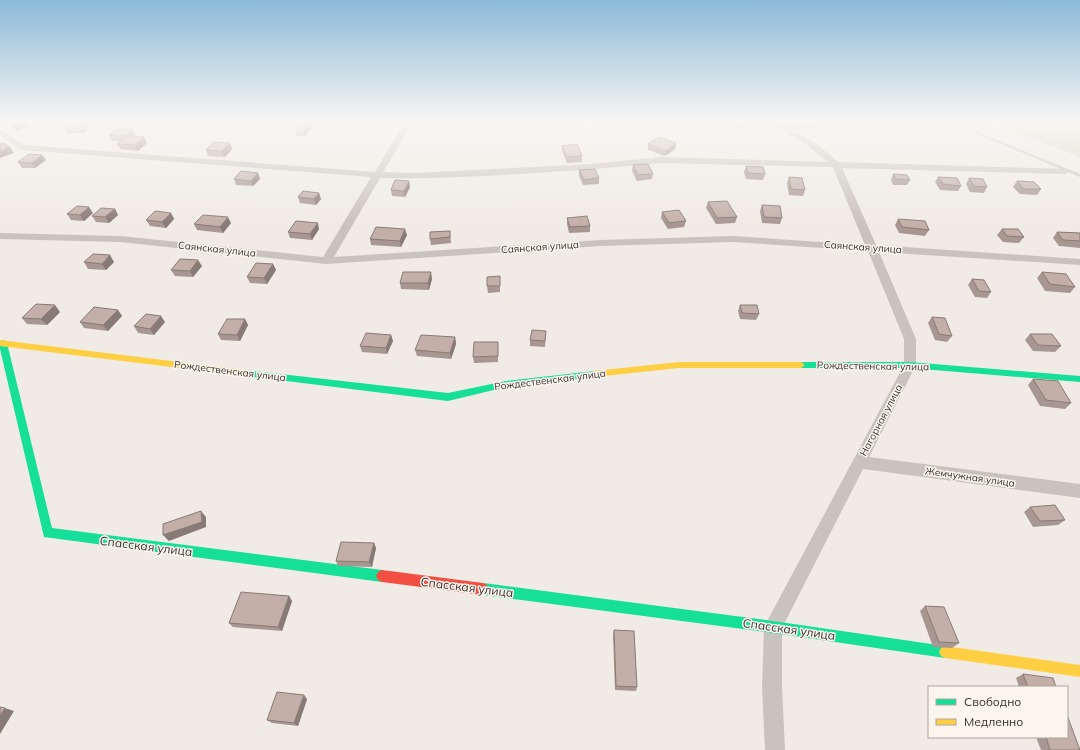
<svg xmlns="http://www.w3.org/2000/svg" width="1080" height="750" viewBox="0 0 1080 750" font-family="Mulish,sans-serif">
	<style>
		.green { fill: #d1d6bf }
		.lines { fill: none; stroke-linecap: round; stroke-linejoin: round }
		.lane { fill: #c9c3be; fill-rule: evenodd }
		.street { fill: #c9c3be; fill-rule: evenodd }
		.fast { fill: #16e098; fill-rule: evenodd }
		.slow { fill: #ffcf43; fill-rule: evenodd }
		.jam { fill: #f24e42; fill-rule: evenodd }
		.wall { fill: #a89690 }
		.shaded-wall { fill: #887a75 }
		.building { fill: #c3afa7; stroke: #887a75 }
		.labels { text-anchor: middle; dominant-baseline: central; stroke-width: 3; stroke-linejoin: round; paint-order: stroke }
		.street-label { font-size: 10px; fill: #3b302b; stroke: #fbf5ee }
		.near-street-label { font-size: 12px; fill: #3b302b; stroke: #fbf5ee }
	</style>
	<rect width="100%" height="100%" fill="#f0ebe5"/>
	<path class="green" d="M990 122H1080V157Z"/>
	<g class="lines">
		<path class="lane" d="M949 122H954L1080 174V177Z"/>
		<path class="street" d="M405 122H413L383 172 415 173 592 164 661 157 828 162 803 142 769 124 768 122H777L785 125 831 122H857L856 124H853L793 130 817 144 838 162 1069 169 1071 171 1066 174 842 168 876 245 1080 259V265L879 252 916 339V365L869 457 1080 484V498L863 469 782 628V687L785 750H765L762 687 764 627 904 365V339L868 251 733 242 601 246 326 264 120 242 0 239V233L120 236 323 257 371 177 22 150 0 135V129L24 145 375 172ZM661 163 833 167 865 245 733 236 601 240 334 257 380 178C421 179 462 177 502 175 556 172 608 168 661 163Z"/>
		<path class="fast" d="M3 340 7 343 52 528 382 570 386 572 388 576 386 580 382 582 44 537 0 349V341Z
			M801 362H910L1080 376V382L910 368H801L797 365Z
			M245 370 448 393 506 381 594 371 598 374 594 377 506 387 448 401 245 376 241 373Z
			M483 583 773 621 945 646 949 648 951 652 949 656 945 658 773 633 483 595 479 593 477 589 479 585Z"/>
		<path class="slow" d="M0 340 245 370 249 373 245 376 0 346Z
			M679 362H801L805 365 801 368H679L594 377 590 374 594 371Z
			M945 646 1080 665V677L945 658 941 656 939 652 941 648Z"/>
		<path class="jam" d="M382 570 483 583 487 585 489 589 487 593 483 595 382 582 378 580 376 576 378 572Z"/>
	</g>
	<path class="wall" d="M8 122 31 125 16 131 11 127Z
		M302 122H312L313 126 305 136H297L295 130Z
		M332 122H351L347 127 333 125Z
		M553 122H585V125L555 127Z
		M592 122H609V124L594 125Z
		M726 122H751L750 124 739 128Z
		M87 123 90 128 84 133H67L63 127Z
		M109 135H135L134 137 147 143 138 151 120 149 117 144 120 141H112Z
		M230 143 232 149 225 157 208 156 206 150Z
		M676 143 675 149 665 156 648 150V144Z
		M562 146 582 156V162L567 163 562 151Z
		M42 155 46 160 35 168H22L18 162Z
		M633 165 653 174 652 179 637 181 632 171Z
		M746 166 765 174 763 180 746 179 744 172Z
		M579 170 599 178V184L583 185 579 176Z
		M258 173 260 179 253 186 236 185 234 179Z
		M893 174 910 180 907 185H893L891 180Z
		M789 177 805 190 803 196 789 195 787 183Z
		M938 177 961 186 958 191 940 190 935 182Z
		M969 178 987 187 984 193 970 192 966 184Z
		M409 181 410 187 405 197 392 196 391 190Z
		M1017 181 1041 189 1037 195 1020 194 1013 187Z
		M319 193 321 199 316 205 300 203 298 197Z
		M708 202 737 217 735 223 716 224 706 208Z
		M762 205 782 218 780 224 762 223 760 211Z
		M115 209 118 215 109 223 96 222 92 216Z
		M662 212 686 221 684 227 668 229 661 218Z
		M93 213 84 221 71 220 67 214Z
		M171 213 174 219 166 228 150 226 146 220Z
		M567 218 590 226V232L569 233 567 224Z
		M898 219 929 230 925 236 899 233 895 225Z
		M231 223 223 233 197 230 194 224Z
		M319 229 312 240 290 238 288 232Z
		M1002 229 1024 237 1019 243 1003 242 997 235Z
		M450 231 451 243 431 245 430 239Z
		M1057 232 1080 233V248L1059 246 1053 238Z
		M407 235 401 247 371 245 370 239Z
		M84 262H114L106 270 88 269Z
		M273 264 276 270 267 284 250 283 247 277Z
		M202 266 193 277 175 276 171 270Z
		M1042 272 1075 287 1070 293 1045 291 1037 278Z
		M500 276V292L488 293 487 286Z
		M432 279 429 290 401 289 400 283Z
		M972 279 991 292 987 298 975 297 968 285Z
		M740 305 759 314 756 320 740 319 738 311Z
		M118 310 122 316 108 331 84 328 80 322Z
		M60 312 47 325 27 324 22 318Z
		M932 317 952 336 947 342 935 340 928 323Z
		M245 319 248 325 240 341 221 340 218 334Z
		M165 322 154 335 138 333 134 326Z
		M546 331 545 347 530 346V340Z
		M1030 334 1061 346 1055 352 1033 351 1025 340Z
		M391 335 393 341 387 354 362 352 360 346Z
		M455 337 456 344 451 359 417 356 415 350Z
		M498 342V362L474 363 473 357Z
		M1033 379 1071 403 1065 409 1040 406 1028 385Z
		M1030 507 1065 520 1058 525 1033 527 1024 512Z
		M374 543 376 548 372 567 338 566 336 561Z
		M289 596 292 601 282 631 233 627 229 623Z
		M925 606 959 643 952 648 933 647 920 611Z
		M614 630 637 687 636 691 615 690 613 635Z
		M1023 674 1056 687H1019L1016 678Z
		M307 699 298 726 272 723 267 720Z
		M1036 737H1067L1080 750H1041Z"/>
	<path class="shaded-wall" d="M23 122H28L31 125 16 131 12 125Z
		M310 122H312L313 126 305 136 303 131Z
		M346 122H351L347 127Z
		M743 122H751L750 124 739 128 741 123Z
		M87 123 90 128 84 133 81 128Z
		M133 129 135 135 129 141 126 136Z
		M144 137 147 143 138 151 135 145Z
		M230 143 232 149 225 157 222 151Z
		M676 143 675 149 665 156 666 151Z
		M10 147 14 153 0 158V151Z
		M42 155 46 160 35 168 32 163Z
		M258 173 260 179 253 186 251 181Z
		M409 181 410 187 405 197 404 191Z
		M319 193 321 199 316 205 314 199Z
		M89 207 93 213 84 221 80 215Z
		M115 209 118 215 109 223 105 217Z
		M171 213 174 219 166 228 162 222Z
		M228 217 231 223 223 233 220 227Z
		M318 223 319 229 312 240 310 234Z
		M405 229 407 235 401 247 400 241Z
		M110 255 114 262 106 270 102 264Z
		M198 260 202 266 193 277 190 271Z
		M273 264 276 270 267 284 264 278Z
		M431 272 432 279 429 290 428 283Z
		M55 305 60 312 47 325 41 319Z
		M118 310 122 316 108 331 103 325Z
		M161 316 165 322 154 335 150 329Z
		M245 319 248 325 240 341 237 335Z
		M391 335 393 341 387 354 386 348Z
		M455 337 456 344 451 359 450 353Z
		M201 511 206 517V527L169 541 163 535Z
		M374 543 376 548 372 567 369 562Z
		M289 596 292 601 282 631 278 627Z
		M304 695 307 699 298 726 294 723Z
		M5 708 14 711 0 734V716Z"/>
	<path class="building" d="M8 122H23L12 125Z
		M70 122 87 123 81 128 63 127Z
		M302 122H310L303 131 295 130Z
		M116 129H133L126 136 109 135Z
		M127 136 144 137 135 145 117 144Z
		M659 137 676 143 666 151 648 144Z
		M213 142 230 143 222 151 206 150Z
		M3 143 10 147 0 151V144Z
		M577 144 582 156 567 157 562 146Z
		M29 154 42 155 32 163 18 162Z
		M648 164 653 174 638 175 633 165Z
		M746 166 763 167 765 174 748 173Z
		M595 169 599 178 584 180 579 170Z
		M241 171 258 173 251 181 234 179Z
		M893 174 907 175 910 180 896 179Z
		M789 177 802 178 805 190 791 189Z
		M938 177 957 178 961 186 943 184Z
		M969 178 983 179 987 187 974 186Z
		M395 180 409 181 404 191 391 190Z
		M1017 181 1034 182 1041 189H1024Z
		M303 191 319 193 314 199 298 197Z
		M727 201 737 217 717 218 708 202Z
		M762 205 780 206 782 218 764 217Z
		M77 206 89 207 80 215 67 214Z
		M101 208 115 209 105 217 92 216Z
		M679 210 686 221 669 223 662 212Z
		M155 211 171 213 162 222 146 220Z
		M203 215 228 217 220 227 194 224Z
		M587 216 590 226 570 227 567 218Z
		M898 219 925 221 929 230 902 227Z
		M296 221 318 223 310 234 288 232Z
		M376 227 405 229 400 241 370 239Z
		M1002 229H1018L1024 237 1007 236Z
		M450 231V237L430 239V232Z
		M1057 232 1080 233V241L1063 240Z
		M93 254 110 255 102 264 84 262Z
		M180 259 198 260 190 271 171 270Z
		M256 263 273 264 264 278 247 277Z
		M403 272H431L428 283H400Z
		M1042 272 1066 274 1075 287 1050 284Z
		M500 276V286H487V277Z
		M972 279 984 280 991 292 979 291Z
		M36 304 55 305 41 319 22 318Z
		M740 305H757L759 314 742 313Z
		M94 307 118 310 103 325 80 322Z
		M146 314 161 316 150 329 134 326Z
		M932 317 945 318 952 336 939 334Z
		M227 319H245L237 335 218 334Z
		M532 330 546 331 545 341 530 340Z
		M366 333 391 335 386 348 360 346Z
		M1030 334H1052L1061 346 1038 345Z
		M421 335 455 337 450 353 415 350Z
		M474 342H498V356L473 357Z
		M1033 379 1058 381 1071 403 1046 400Z
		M1055 505 1065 520 1040 521 1030 507Z
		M201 511 202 522 163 535V524Z
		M341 542 374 543 369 562 336 561Z
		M241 592 289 596 278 627 229 623Z
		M925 606 944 607 959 643 939 642Z
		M614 630 634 631 637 687 616 686Z
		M1023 674 1053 678 1056 687H1028Z
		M277 692 304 695 294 723 267 720Z
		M0 707 5 708 0 716Z
		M1067 715 1080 750H1050L1046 737H1067Z"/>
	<linearGradient id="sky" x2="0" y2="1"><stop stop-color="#8bbad8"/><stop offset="0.54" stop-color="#f8f6f3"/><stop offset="1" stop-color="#f8f6f3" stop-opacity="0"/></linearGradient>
	<rect width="1080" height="226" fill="url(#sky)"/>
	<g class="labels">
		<g class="street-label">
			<text transform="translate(540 247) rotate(-4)">Саянская улица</text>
			<text transform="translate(863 247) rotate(4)">Саянская улица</text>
			<text transform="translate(217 249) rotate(6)">Саянская улица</text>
			<text transform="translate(873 366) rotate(1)">Рождественская улица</text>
			<text transform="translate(230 371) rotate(7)">Рождественская улица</text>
			<text transform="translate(550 380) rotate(-7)">Рождественская улица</text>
			<text transform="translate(881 420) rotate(-62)">Нагорная улица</text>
			<text transform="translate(970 477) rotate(8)">Жемчужная улица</text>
		</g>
		<g class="near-street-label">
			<text transform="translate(146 546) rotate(7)">Спасская улица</text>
			<text transform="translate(467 587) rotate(7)">Спасская улица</text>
			<text transform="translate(789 629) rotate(8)">Спасская улица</text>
		</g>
	</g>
	<rect x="928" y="686" width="140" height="52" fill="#fbf5ee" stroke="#aea6a0"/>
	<rect x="936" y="699" width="20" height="6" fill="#16e098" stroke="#aea6a0"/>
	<text x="964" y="706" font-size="12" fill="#3b302b">Свободно</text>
	<rect x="936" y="719" width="20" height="6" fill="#ffcf43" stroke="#aea6a0"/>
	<text x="964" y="726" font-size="12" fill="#3b302b">Медленно</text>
</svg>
